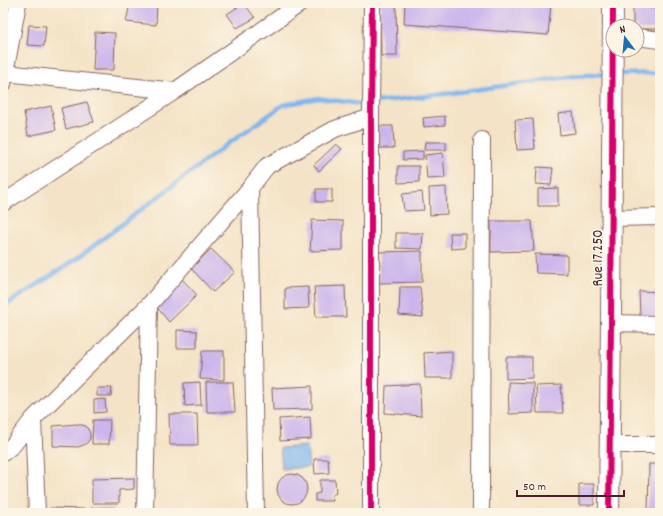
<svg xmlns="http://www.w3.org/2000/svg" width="663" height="516" viewBox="0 0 663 516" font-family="Dekko,sans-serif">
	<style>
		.water { fill: #7fb6ee; stroke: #646a8c }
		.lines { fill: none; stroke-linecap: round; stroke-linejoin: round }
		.stream { stroke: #7fb6ee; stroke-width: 4.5 }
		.building { fill: #cbb5ec }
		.minor-casing { stroke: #866461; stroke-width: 18 }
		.tertiary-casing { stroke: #866461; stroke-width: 22 }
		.minor { stroke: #fff; stroke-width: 16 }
		.tertiary { stroke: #fff; stroke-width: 20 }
		.cycleway-casing { stroke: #fcf5e5; stroke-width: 8 }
		.cycleway { stroke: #d6006c; stroke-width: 6 }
		.labels { text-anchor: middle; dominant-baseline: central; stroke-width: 3.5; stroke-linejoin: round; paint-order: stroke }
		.street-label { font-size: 15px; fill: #4a1f2b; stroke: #fcf5e5 }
	</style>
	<rect width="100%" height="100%" fill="#fcf5e5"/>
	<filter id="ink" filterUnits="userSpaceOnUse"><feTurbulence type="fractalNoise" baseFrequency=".025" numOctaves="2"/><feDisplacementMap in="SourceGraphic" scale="8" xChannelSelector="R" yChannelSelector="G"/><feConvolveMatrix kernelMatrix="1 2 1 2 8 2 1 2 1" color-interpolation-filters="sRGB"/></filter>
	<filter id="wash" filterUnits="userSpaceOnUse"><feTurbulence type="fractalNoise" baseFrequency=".012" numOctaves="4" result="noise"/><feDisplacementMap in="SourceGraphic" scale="16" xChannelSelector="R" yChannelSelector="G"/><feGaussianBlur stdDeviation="0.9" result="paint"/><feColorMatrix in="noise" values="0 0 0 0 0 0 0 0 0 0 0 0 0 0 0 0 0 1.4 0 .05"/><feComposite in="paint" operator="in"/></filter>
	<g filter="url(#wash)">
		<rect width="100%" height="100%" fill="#f4e3c6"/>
		<path class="water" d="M307 446 309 467 282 469 280 448Z"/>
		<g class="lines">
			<path class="stream" d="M616 74 660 73
				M3 307 75 260 225 146 283 105 318 98 360 104 452 93 574 76 607 74"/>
		</g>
		<g id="blocks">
			<path class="building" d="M130 3H157L156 25 126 22Z
				M244 3 255 18 237 28 227 14Z
				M380 3H396L397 56H381Z
				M405 3H551L548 35 404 24Z
				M633 3H649V8L660 9V29H637V26H633Z
				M29 25 46 26 44 46 27 45Z
				M95 32 115 33 114 70H93Z
				M87 102 94 122 66 129 61 108Z
				M51 106 56 130 28 136 24 112Z
				M573 112 575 133 560 135 558 114Z
				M445 116V125L424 127 423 118Z
				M533 119 535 149 517 150 515 120Z
				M375 126H393L394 148H376Z
				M425 142H446V150H424Z
				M336 144 342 149 319 171 314 165Z
				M423 151V159L403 160V152Z
				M443 153 445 178 427 179 425 155Z
				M398 166H419V182L398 183Z
				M537 167 553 168 551 185 536 184Z
				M446 187 447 214 430 215 429 188Z
				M558 188V206H538V189Z
				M316 189H332V202H316Z
				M422 192 424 210 404 211 402 194Z
				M312 220 343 221V250L310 251Z
				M491 221H532L534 251 491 252Z
				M396 233H423L422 249 396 248Z
				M450 233H465V248L451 249Z
				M211 249 235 272 213 292 191 268Z
				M422 251V282L379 283V252Z
				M535 254 567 255V274L536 273Z
				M181 278 197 295 169 322 155 305Z
				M345 286 346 317H316L314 287Z
				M308 287 309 308 285 309V288Z
				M400 287H420L423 317 399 315Z
				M639 291 660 292V316H640Z
				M177 330 197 331V348H177Z
				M202 351H224V380L200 379Z
				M452 351V378H425L424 353Z
				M506 357H532V378L506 379Z
				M200 382 201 405 185 406 184 383Z
				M206 382H233L235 412H207Z
				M508 382 533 383V413L509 414Z
				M420 384 421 416 385 413 386 386Z
				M561 385 563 413H537L536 386Z
				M312 386V409L273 410 272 388Z
				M97 388H112L111 396H97Z
				M105 399 106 412 94 413V400Z
				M169 414H197L198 445H170Z
				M310 417 311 439 280 441 279 419Z
				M93 420H110L109 444H92Z
				M77 424 86 426 89 431 90 433V439L86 444 78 447 53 446V426Z
				M314 459H328L329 473 315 474Z
				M649 464H660V513H648Z
				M277 489a15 15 0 1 1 30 0a15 15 0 1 1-30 0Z
				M134 478V489L119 490V503H92V479Z
				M320 480H335L336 493 332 495 333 501H315V494L320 493Z
				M579 484H594V505H579Z
				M50 508 84 509V513H50Z
				M91 508H115V513H91Z"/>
		</g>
	</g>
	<g filter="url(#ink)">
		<use href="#blocks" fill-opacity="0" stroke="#866461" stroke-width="1"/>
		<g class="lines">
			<g class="minor-casing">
				<path id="minor" d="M637 37 660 40
					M5 73 175 91
					M3 84 18 3
					M250 188 256 513
					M3 203 175 91 301 3
					M612 218 660 217
					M611 323 660 324
					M33 419 37 513
					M609 445H660
					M3 453 13 445 33 419 149 305 250 188 267 166 335 129 371 117
					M145 513 149 305
					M371 513V115L372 3
					M481 513 482 140"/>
			</g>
			<g class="tertiary-casing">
				<path id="tertiary" d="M609 513 611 323 613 3"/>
			</g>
			<use href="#minor" class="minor"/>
			<use href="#tertiary" class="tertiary"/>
			<g class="cycleway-casing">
				<path id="cycleway" d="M371 513V115L372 3
					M609 513 611 323 613 3"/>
			</g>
			<use href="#cycleway" class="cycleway"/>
		</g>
	</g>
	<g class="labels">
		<g class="street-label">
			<text transform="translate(599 258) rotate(-90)">Rue 17.250</text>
		</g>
	</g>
	<rect width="663" height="516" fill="none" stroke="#fcf5e5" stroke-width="16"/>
	<g transform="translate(625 38) rotate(344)"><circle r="19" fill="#fcf5e5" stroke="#b59f9b"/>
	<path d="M0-3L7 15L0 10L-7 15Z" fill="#1f6fb2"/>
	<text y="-6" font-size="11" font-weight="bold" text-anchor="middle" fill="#4a1f2b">N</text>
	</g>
	<path d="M517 490v6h107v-6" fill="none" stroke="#4a1f2b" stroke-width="2"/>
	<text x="523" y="490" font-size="12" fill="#4a1f2b" stroke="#fcf5e5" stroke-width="3" paint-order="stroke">50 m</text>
</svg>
